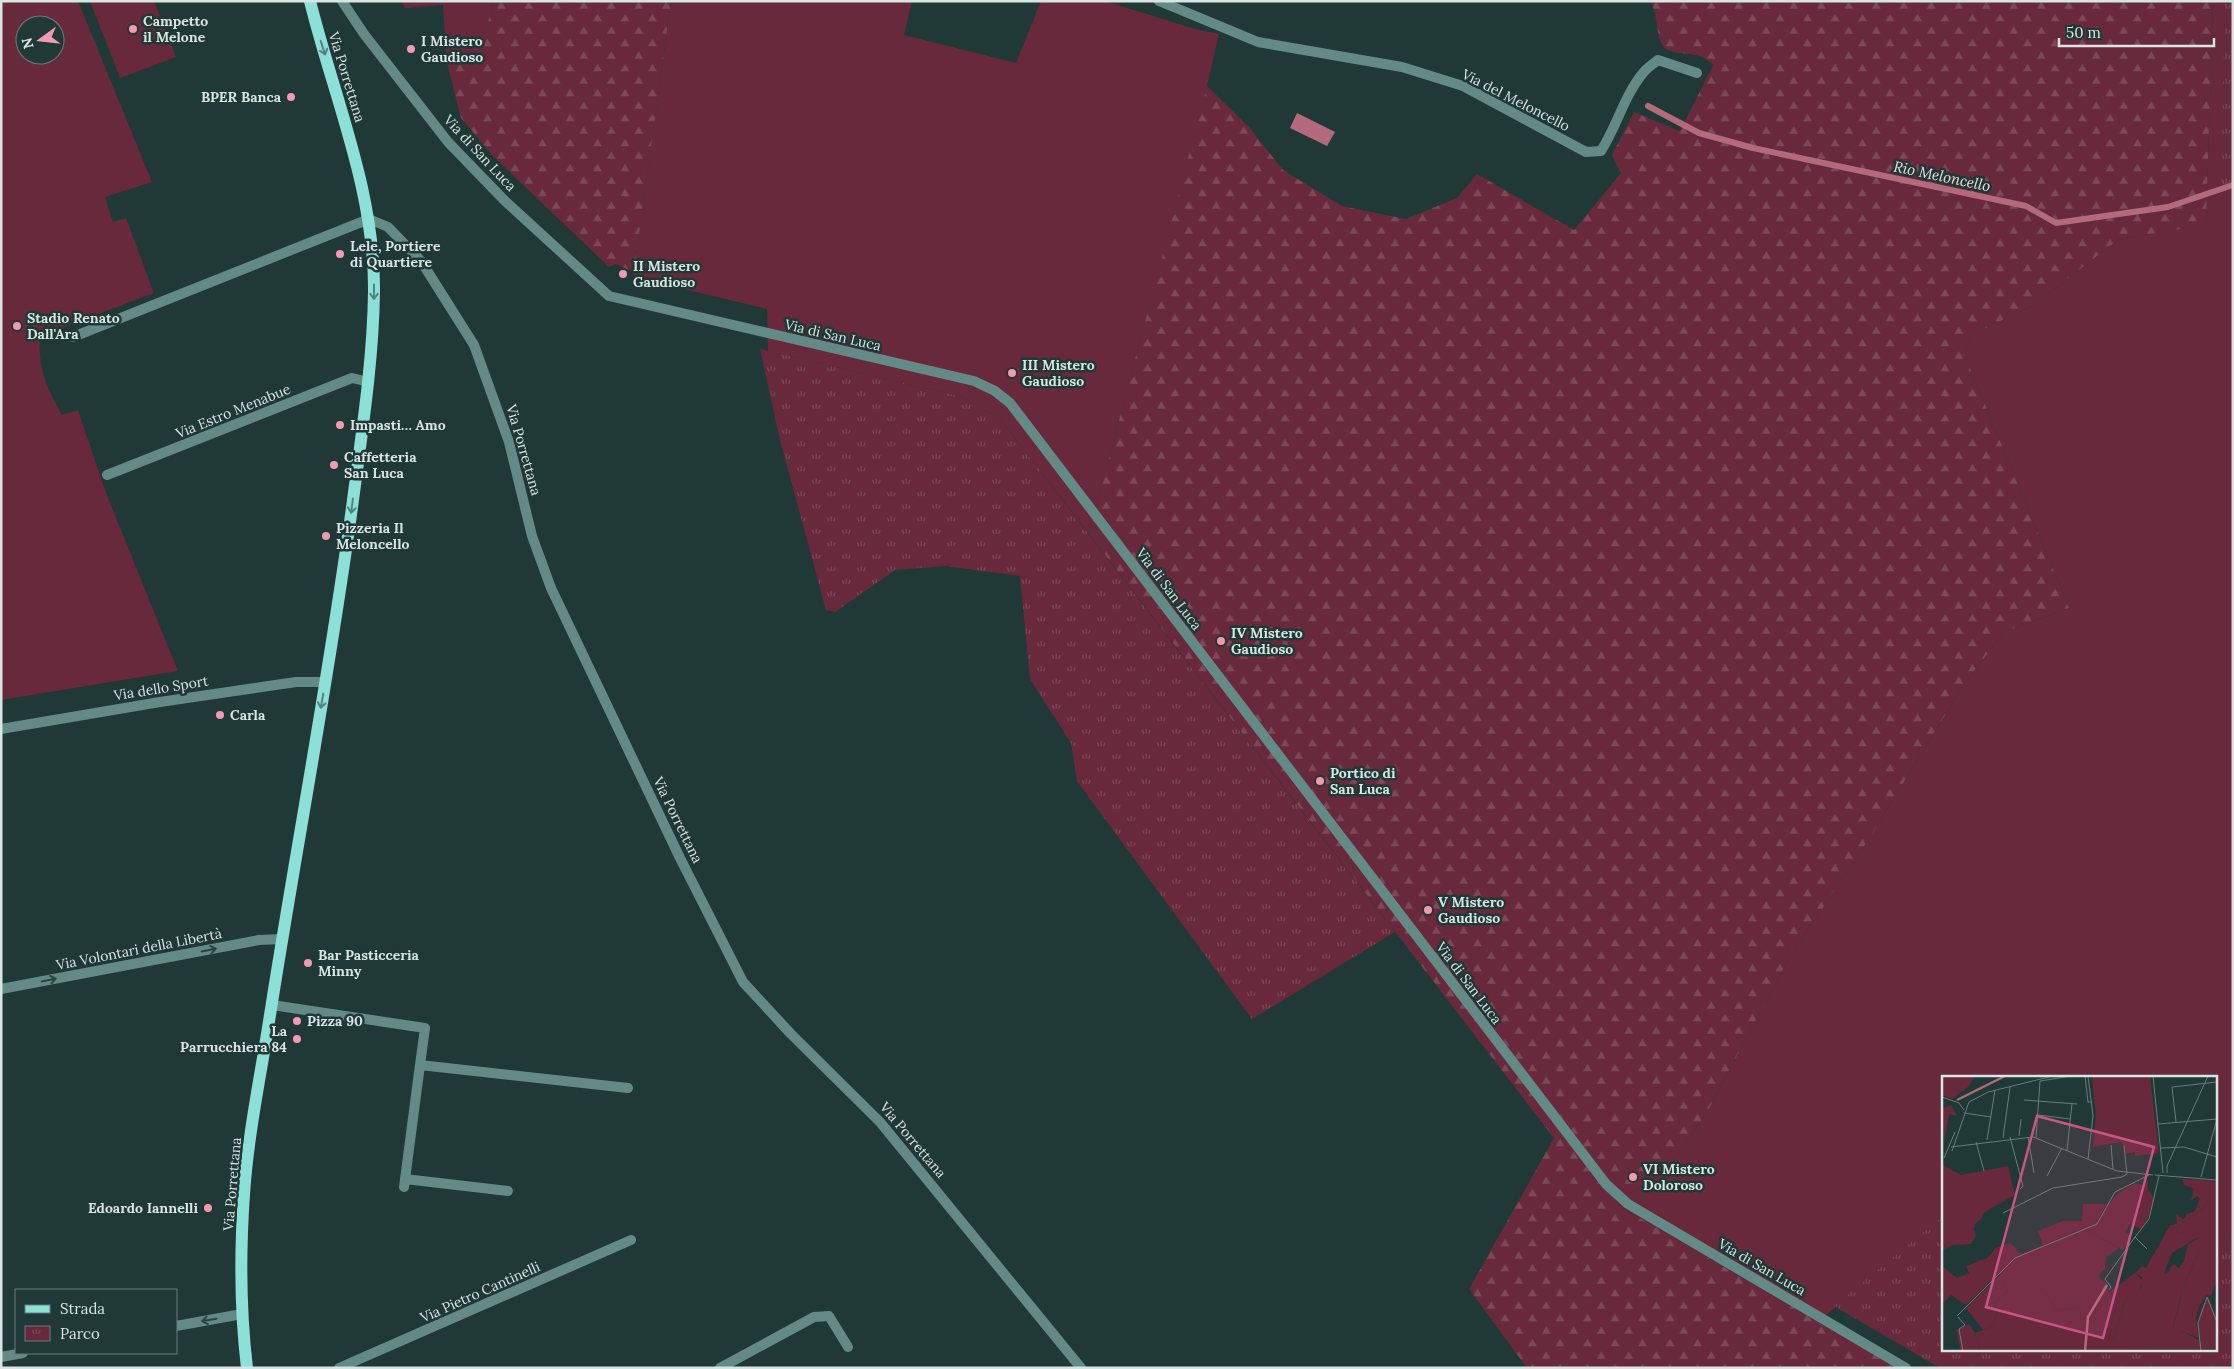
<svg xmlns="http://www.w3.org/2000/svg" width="2234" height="1369" viewBox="0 0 2234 1369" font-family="Lora,serif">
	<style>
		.green { fill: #68293c; fill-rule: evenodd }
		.forest { fill: url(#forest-firs) }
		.park { fill: url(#park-tufts) }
		.water { fill: #b46a7d }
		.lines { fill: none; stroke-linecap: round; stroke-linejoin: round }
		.stream { stroke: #b46a7d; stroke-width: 6 }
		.minor { stroke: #638a85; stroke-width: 10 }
		.primary { stroke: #8de0d7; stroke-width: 12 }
		.oneway { stroke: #51847e }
		.oneway2 { stroke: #2a4442 }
		.poi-dot { fill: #f29ab0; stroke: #203836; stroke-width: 2 }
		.labels { text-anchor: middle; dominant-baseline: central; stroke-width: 5; stroke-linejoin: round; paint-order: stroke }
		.poi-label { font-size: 14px; font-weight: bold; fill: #d7e5e3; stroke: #203836; text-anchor: start }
		.street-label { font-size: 14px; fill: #d7e5e3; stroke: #203836 }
		.water-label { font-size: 15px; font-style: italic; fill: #f0dadf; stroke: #203836 }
		.inset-river { fill: none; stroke: #b46a7d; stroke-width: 2.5 }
		.inset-road { fill: none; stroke: #697d7b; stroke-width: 1 }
		.view { fill: #c85684; fill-opacity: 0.15; stroke: #c85684; stroke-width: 2.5 }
		.inset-edge { fill: none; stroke: #d7e5e3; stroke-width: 2.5 }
	</style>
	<defs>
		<pattern id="forest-firs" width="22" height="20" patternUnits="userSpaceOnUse" patternTransform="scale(1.25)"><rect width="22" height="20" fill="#68293c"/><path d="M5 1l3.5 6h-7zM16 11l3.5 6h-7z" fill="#7d4858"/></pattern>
		<pattern id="park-tufts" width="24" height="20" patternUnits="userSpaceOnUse" patternTransform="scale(1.25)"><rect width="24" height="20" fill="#68293c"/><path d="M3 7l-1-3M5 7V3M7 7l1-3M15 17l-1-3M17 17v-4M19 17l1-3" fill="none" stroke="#7d4858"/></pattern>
	</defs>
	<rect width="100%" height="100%" fill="#203836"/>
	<path class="green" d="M1 1H78L152 182 105 197 113 222 126 218 154 293 40 336C38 369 46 386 62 415L78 410 106 493 178 671 1 700ZM25 25H55V55H25Z
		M90 1H154L176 57 120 78Z
		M401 1H494L479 55 446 59 443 5 405 8Z
		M671 1H912L904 35 1016 63 1041 1H1105L1195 29 1219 34 1203 103 1089 534 1000 419 963 397 768 351 767 309 633 277Z
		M2213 1H2233V1235L2215 1252V1078H1943V1216L1818 1322 1614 1203 1664 1172 1706 1114 1789 958 1869 839 1963 686 2004 632 2069 608 1965 356 1970 336 2035 304 2119 239 2206 224Z"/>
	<path class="forest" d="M494 1H671L634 272 615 264 609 267 495 158 461 118 446 59 479 54Z
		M1650 1H2213L2206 225 2119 239 2035 304 1970 336 1965 356 2069 608 2004 632 1963 686 1869 839 1789 958 1706 1114 1664 1172 1614 1203 1897 1368H1527L1469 1289 1554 1138 1089 534 1207 86 1248 126 1283 170 1342 206 1406 219 1457 198 1477 174 1574 230 1621 173 1612 155 1634 112 1680 131 1713 65C1699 49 1680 57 1666 49 1655 41 1659 14 1650 1Z"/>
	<path class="park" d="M2225 1H2233V183L2221 185Z
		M760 349 963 397 1000 419 1395 932 1252 1019 1077 781 1071 743 1030 679 1020 576 946 566 895 570 835 612 826 610 780 440Z
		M1943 1216V1350H2215V1252L2233 1235V1368H1940L1834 1306Z"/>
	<path class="water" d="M1297 113 1335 132 1327 146 1290 128Z"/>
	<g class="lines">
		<path class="stream" d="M1648 106 1699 133 1753 148 2026 206 2056 223 2168 207 2233 185"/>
		<path class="minor" d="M342 1 364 34 448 142 505 201 609 296 974 381 995 391 1010 403 1606 1184 1628 1204 1906 1368
			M1159 1 1258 42 1402 67 1463 86 1586 152 1601 151C1617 126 1624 96 1643 73 1647 68 1653 64 1658 60L1697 73
			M73 337 369 219 388 227 421 261 474 345 509 442 532 536 551 588 680 858 743 982 791 1034 880 1122 1081 1368
			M107 475 352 378 369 382
			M1 729 160 702 296 682H325
			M1 989 259 940 282 939
			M272 1005 425 1028 420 1065 628 1088
			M405 1179 508 1191
			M404 1187 420 1065
			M176 1326 242 1314
			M1 1357 23 1353
			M339 1368 631 1240
			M720 1368 814 1317 829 1316 848 1347"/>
		<path class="primary" d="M247 1368C240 1310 240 1252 244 1194 248 1134 261 1074 270 1015 297 843 330 672 353 500 362 431 373 362 374 292 375 191 334 98 310 1"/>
	</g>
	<defs><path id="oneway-shaft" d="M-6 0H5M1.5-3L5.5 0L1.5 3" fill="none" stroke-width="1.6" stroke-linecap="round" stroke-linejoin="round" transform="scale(1.25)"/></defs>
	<g class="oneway">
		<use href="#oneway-shaft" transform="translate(323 48) rotate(72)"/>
		<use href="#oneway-shaft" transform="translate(374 292) rotate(90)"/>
		<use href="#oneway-shaft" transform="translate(352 506) rotate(97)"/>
		<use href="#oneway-shaft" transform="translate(322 701) rotate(100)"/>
	</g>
	<g class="oneway2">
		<use href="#oneway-shaft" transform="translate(209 950) rotate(-11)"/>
		<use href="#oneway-shaft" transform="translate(49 980) rotate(-11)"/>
		<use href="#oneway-shaft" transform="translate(209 1320) rotate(170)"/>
	</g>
	<g class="poi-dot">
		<circle cx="133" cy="29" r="5"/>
		<circle cx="411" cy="49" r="5"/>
		<circle cx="291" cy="97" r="5"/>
		<circle cx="340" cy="254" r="5"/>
		<circle cx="623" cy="274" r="5"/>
		<circle cx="17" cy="326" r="5"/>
		<circle cx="1012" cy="373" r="5"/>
		<circle cx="340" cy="425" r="5"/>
		<circle cx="334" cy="465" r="5"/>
		<circle cx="326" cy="536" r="5"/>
		<circle cx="1221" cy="641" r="5"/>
		<circle cx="220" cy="715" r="5"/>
		<circle cx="1320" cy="781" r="5"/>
		<circle cx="1428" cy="910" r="5"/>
		<circle cx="308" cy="963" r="5"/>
		<circle cx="297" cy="1021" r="5"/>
		<circle cx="297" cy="1039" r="5"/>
		<circle cx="1633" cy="1177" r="5"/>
		<circle cx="208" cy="1208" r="5"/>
	</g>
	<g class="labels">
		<g class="poi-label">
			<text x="143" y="21">Campetto<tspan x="143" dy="16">il Melone</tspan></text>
			<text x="421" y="41">I Mistero<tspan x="421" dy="16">Gaudioso</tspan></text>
			<text x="281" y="97" text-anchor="end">BPER Banca</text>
			<text x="350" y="246">Lele, Portiere<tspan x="350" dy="16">di Quartiere</tspan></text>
			<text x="633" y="266">II Mistero<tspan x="633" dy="16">Gaudioso</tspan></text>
			<text x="27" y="318">Stadio Renato<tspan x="27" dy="16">Dall'Ara</tspan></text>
			<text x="1022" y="365">III Mistero<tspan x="1022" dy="16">Gaudioso</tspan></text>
			<text x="350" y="425">Impasti… Amo</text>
			<text x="344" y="457">Caffetteria<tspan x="344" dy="16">San Luca</tspan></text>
			<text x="336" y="528">Pizzeria Il<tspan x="336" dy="16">Meloncello</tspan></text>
			<text x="1231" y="633">IV Mistero<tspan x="1231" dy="16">Gaudioso</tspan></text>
			<text x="230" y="715">Carla</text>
			<text x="1330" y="773">Portico di<tspan x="1330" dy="16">San Luca</tspan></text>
			<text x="1438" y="902">V Mistero<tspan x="1438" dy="16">Gaudioso</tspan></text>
			<text x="318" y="955">Bar Pasticceria<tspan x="318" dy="16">Minny</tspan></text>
			<text x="307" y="1021">Pizza 90</text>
			<text x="287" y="1031" text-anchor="end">La<tspan x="287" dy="16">Parrucchiera 84</tspan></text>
			<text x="1643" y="1169">VI Mistero<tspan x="1643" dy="16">Doloroso</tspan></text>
			<text x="198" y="1208" text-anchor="end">Edoardo Iannelli</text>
		</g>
		<g class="street-label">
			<text transform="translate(347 77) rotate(73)">Via Porrettana</text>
			<text transform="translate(1516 100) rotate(27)">Via del Meloncello</text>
			<text transform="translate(480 153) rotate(47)">Via di San Luca</text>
			<text transform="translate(833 335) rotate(13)">Via di San Luca</text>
			<text transform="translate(233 411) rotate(-22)">Via Estro Menabue</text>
			<text transform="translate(524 450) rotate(74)">Via Porrettana</text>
			<text transform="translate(1169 589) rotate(53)">Via di San Luca</text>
			<text transform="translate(161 688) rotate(-9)">Via dello Sport</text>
			<text transform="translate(678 820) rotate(64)">Via Porrettana</text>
			<text transform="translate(139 949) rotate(-11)">Via Volontari della Libertà</text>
			<text transform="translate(1469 983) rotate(53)">Via di San Luca</text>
			<text transform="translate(913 1140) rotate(50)">Via Porrettana</text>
			<text transform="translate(232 1184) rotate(-85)">Via Porrettana</text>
			<text transform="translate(1762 1267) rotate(30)">Via di San Luca</text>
			<text transform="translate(480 1292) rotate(-24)">Via Pietro Cantinelli</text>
		</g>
		<g class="water-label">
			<text transform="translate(1942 176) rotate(12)">Rio Meloncello</text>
		</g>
	</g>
	<g transform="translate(1942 1076)">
		<rect width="275" height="275" fill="#203836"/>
		<path d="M150 0H208L217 77 193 80V76L183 78 180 66 151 71 154 39ZM206 104V114L212 123 206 141 200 154 188 148 183 156 189 161 181 174 142 152 153 147 174 119 199 129 197 108 201 109ZM263 107 274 110 264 118 271 126 266 125 263 131 235 151 236 156 256 161 230 177 222 197 225 198 231 188 237 192 242 185 246 168 257 162 263 164 275 149V203L269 218 263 220 256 231 254 242 256 261 232 250 242 212 261 166 241 212 231 251 259 265 256 247 259 233 267 221 275 246V273L38 275 33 257 49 251 56 234 52 227 66 215 58 196 72 181 112 228 113 234 137 231 143 254 172 263 182 227 185 221 195 218 200 209V201L193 197 200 190 204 192 228 149 235 148 234 138 241 143 244 142V138L252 136 258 123 255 120 249 125 252 112Z" fill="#68293c"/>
		<path d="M191 108H197L204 115 199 130 174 119ZM73 119 41 137 40 142 31 150 34 160 29 168 11 169 0 174V165L37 134ZM142 152 177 172 164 181 163 193 156 200 165 208 163 212 167 216 193 197 201 205 195 219 185 221 182 227 172 263 142 254 137 231 113 234 112 228 72 182 24 229 9 219 0 228V190L15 202 27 197 24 190 45 182 54 172 68 167 79 178ZM246 161 244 168 229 177 227 182 223 181 230 171Z" fill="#68293c"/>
		<path d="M1 0H33L26 11 10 23 0 19ZM9 29 15 40 7 38 2 67 0 33ZM0 88 19 99 66 90 73 119 57 126 31 145 33 151 24 159 0 168ZM240 103 275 105V205L269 220 264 219 257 231 254 241 257 262 231 252 241 212 262 164 236 156 235 151 263 131 266 124 262 113 258 110 252 117V113L242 109ZM141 128H165L153 147 101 169 96 155 121 145H140ZM59 198 66 215 52 227 56 234 49 251 41 254 24 232ZM27 248 33 257 38 275H19L14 254ZM145 256 209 275H143Z" fill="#68293c"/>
		<path class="inset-river" d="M15 24 63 0M143 275 146 241 165 209"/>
		<path class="inset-road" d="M143 0 146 26H149M146 0 151 40 146 83M211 0 221 97M0 21 17 27 22 34M82 24 135 28M22 37 49 41M96 39 128 43M234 46 230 11 275 6M216 48 275 43M77 60 79 43M68 61 81 110 78 113M86 61 92 97M61 62 68 11M94 62 98 5 130 0M45 64 53 14M34 66 42 95M169 69 171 93M9 71 91 61 175 95 211 99M219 72 242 71 275 81M125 74 130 28M10 75 27 26 46 16 111 0M2 82 13 56M225 97V90L266 0M213 99 275 104M105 100 120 72M259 101 275 43M61 137 111 112 180 101 185 98 182 70M205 173 193 161 207 143 217 100M167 214 169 211 163 203 193 161M15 240 73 182 155 148 173 116 207 99M16 241 23 249 17 253 21 275M259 275 256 247 265 221 275 246"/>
		<path class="view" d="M95 40 212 71 161 262 44 231Z"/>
		<rect width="275" height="275" class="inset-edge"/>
	</g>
	<rect width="2234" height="1369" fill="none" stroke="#d7e5e3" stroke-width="5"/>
	<rect x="15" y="1289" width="162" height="65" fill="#203836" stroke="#697d7b"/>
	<rect x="25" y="1305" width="25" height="8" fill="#8de0d7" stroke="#697d7b"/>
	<text x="60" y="1314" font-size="15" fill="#d7e5e3">Strada</text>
	<rect x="25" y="1326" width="25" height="15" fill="url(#park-tufts)" stroke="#697d7b"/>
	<text x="60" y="1339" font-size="15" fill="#d7e5e3">Parco</text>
	<g transform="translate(40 40) rotate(255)"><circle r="24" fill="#203836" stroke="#697d7b"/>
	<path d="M0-4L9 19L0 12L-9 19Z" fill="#f29ab0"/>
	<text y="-8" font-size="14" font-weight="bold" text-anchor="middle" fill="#d7e5e3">N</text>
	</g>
	<path d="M2059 38v8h155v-8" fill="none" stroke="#d7e5e3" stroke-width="2.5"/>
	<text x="2066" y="38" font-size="15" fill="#d7e5e3" stroke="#203836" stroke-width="4" paint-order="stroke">50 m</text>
</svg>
